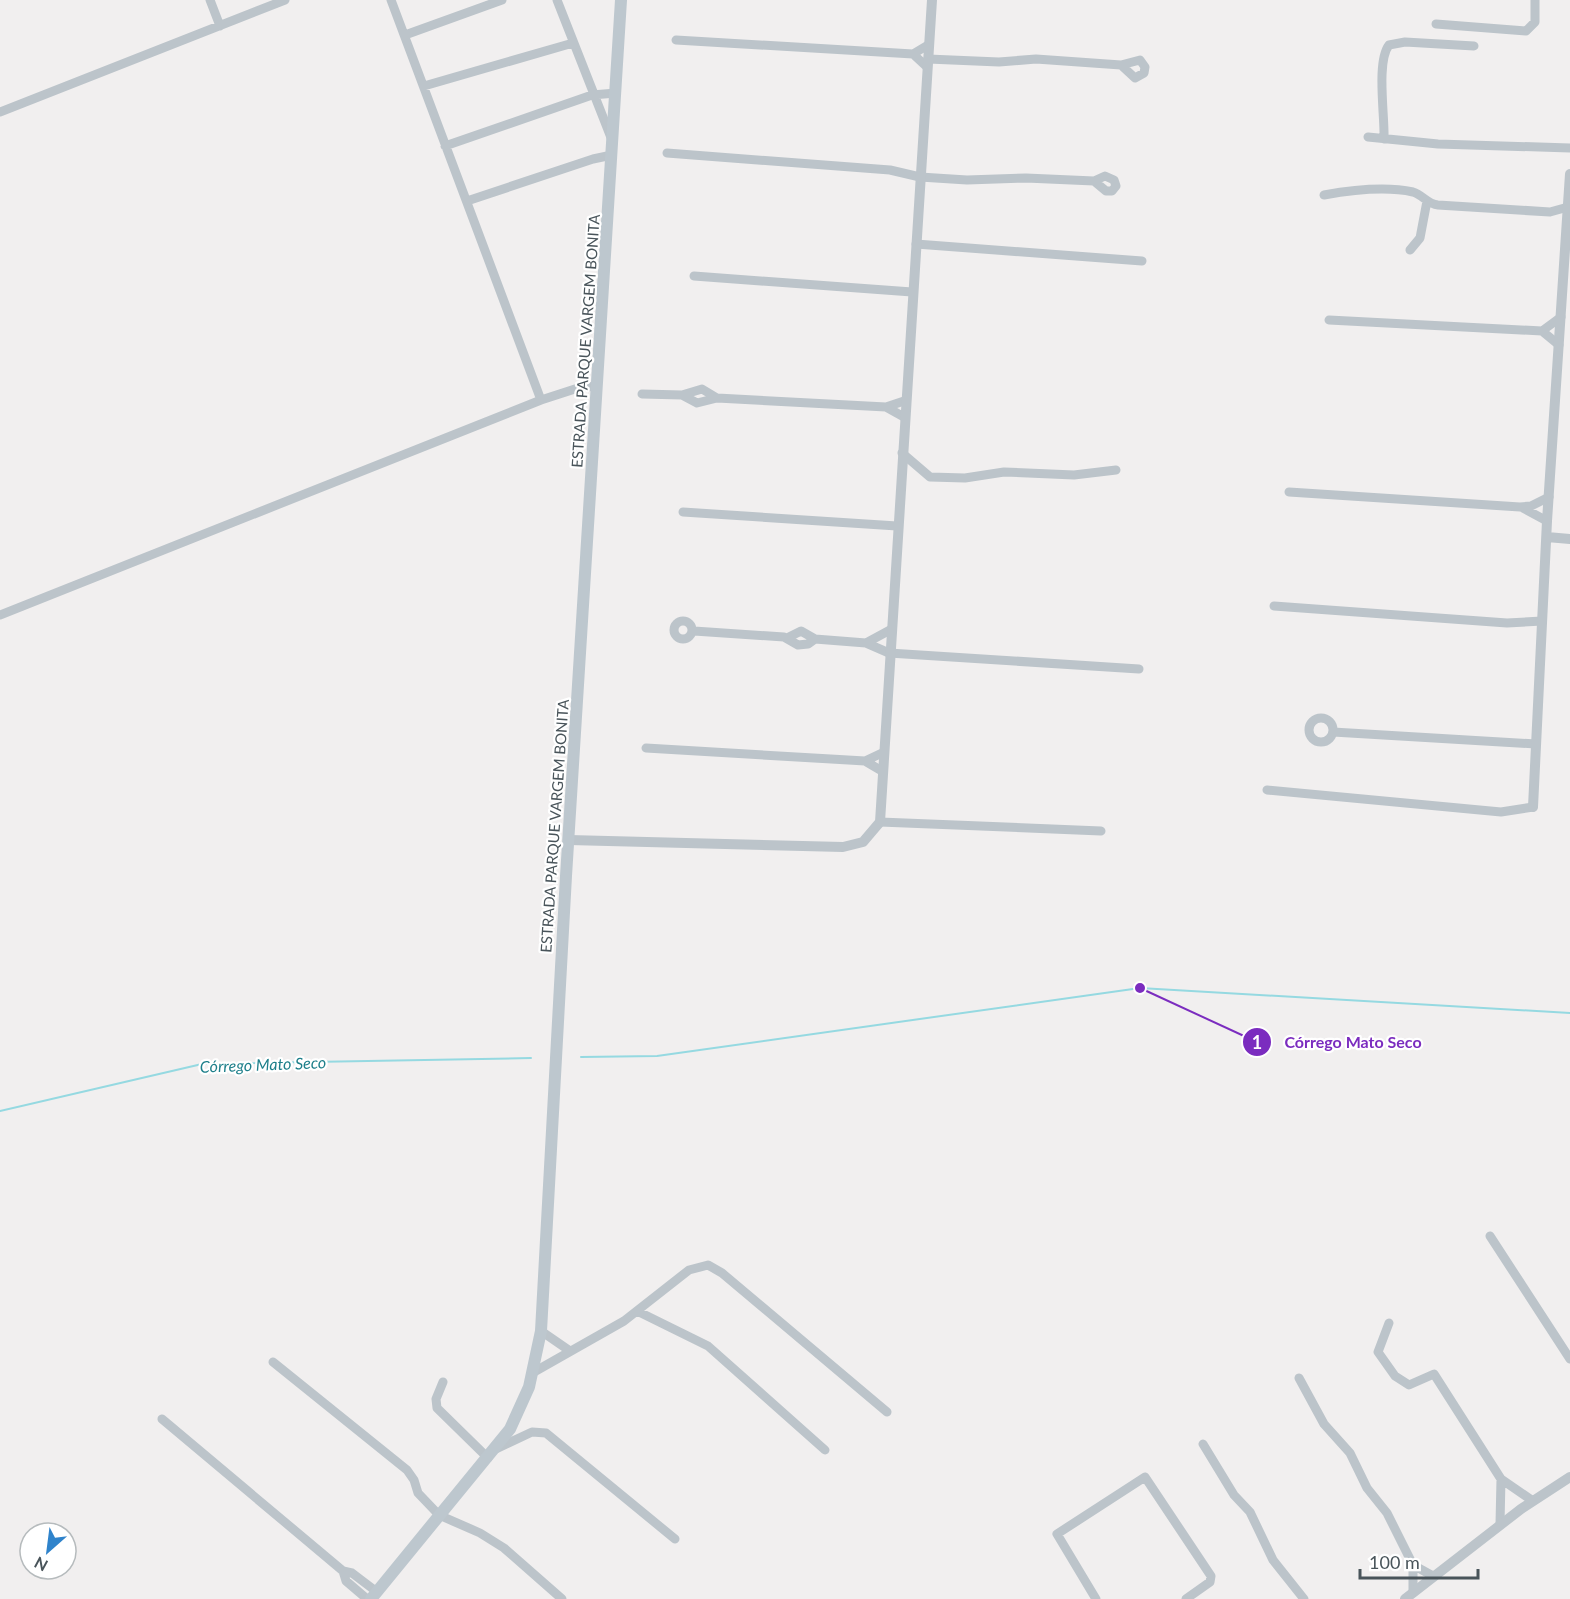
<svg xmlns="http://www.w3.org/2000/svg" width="1570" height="1599" viewBox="0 0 1570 1599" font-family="Lato,sans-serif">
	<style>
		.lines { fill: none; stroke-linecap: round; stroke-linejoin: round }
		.stream { stroke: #95d9e1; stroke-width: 2 }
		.minor { stroke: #bcc4ca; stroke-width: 9 }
		.tertiary { stroke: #bcc4ca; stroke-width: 10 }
		.secondary { stroke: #bdc7ce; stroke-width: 12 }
		.labels { text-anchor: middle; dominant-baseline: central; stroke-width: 4.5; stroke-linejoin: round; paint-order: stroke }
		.street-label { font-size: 15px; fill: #49545a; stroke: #fff }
		.water-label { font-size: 16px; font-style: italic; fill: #1d7f8a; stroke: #fff }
		.leader { fill: none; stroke: #7b2cbf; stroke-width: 2 }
		.callout-dot { fill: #7b2cbf; stroke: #fff; stroke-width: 2 }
		.mark-label { font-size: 18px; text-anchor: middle; font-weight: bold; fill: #fff }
		.callout-label { font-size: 16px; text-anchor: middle; font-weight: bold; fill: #7b2cbf; stroke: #fff; stroke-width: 4.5; stroke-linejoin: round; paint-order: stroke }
	</style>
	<rect width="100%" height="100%" fill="#f1efef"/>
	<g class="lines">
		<path class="stream" d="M581 1057 657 1056 1140 988 1570 1013
			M0 1111 202 1064 531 1058"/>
		<path class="minor" d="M210 0 220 26
			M391 0 541 400
			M557 0 612 140
			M1436 24 1526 31 1535 22V0
			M405 35 502 0
			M676 40 913 54 928 45
			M913 54 927 67
			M928 59 999 62 1036 59 1121 65 1135 78 1144 73 1145 67 1140 60 1121 65
			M424 86 573 43
			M0 112 285 0
			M1368 137 1438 144 1570 148
			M1384 139C1385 116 1376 62 1389 45L1405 42 1474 46
			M445 146 592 95 616 93
			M667 153 890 170 920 177 967 180 1026 178 1094 181 1106 191H1112L1116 186 1114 180 1105 176 1094 181
			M1324 195C1352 190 1385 186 1413 192 1423 195 1427 204 1438 205L1550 212 1568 207
			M467 201 593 159 612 155
			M916 244 1142 261
			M1410 250 1420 238 1427 201
			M694 276 912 292
			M1329 320 1542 331 1561 317
			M1542 331 1559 345
			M642 394 682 395 702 389 717 398 886 407 904 417
			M682 395 697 403 717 398
			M886 407 904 401
			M902 453 930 477 965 478 1004 472 1074 475 1116 470
			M1289 492 1520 507 1531 506 1549 497
			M1523 508 1547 521
			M683 512 897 526
			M1274 606 1507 623 1542 621
			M0 615 541 400 578 388 596 386
			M674 630a9 9 0 1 1 18 0a9 9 0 1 1-18 0Z
			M694 631 784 637 798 645 808 644 815 639
			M787 638 801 631 815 639 866 643 889 653 1139 669
			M866 643 890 630
			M1309 730a12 12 0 1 1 24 0a12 12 0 1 1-24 0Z
			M1333 732 1536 744
			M646 748 865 761 882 753
			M865 761 882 771
			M1267 790 1501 812 1533 807
			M880 822 1101 831
			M1490 1236 1570 1359
			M637 1311 708 1346 825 1450
			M1389 1323 1378 1352 1395 1376 1409 1385 1434 1374 1501 1479 1533 1501
			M541 1331 570 1351
			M273 1362 407 1470 414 1480 418 1493 439 1515 480 1533 504 1548 562 1599
			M534 1372 624 1321 689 1270 708 1265 722 1273 887 1412
			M1299 1378 1324 1424 1350 1453 1367 1488 1387 1513 1413 1565V1592
			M443 1382 436 1399 437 1408 488 1458
			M162 1419 343 1571 352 1573 377 1592
			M1203 1444 1234 1495 1250 1512 1273 1560 1304 1599
			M496 1449 532 1432 546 1433 675 1539
			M1500 1524 1501 1479
			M1413 1565 1433 1576
			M343 1571 346 1581 367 1599
			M1096 1599 1057 1534 1145 1477 1211 1576 1210 1582 1186 1599"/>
		<path class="tertiary" d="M1547 537 1570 539
			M1533 807 1547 521 1570 174
			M569 840 843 847 863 842 880 822 932 0
			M1405 1599 1521 1509 1570 1477"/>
		<path class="secondary" d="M371 1599 510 1429 529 1387 541 1331 566 876 621 0"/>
	</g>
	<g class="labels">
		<g class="street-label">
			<text transform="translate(585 341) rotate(-86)">ESTRADA PARQUE VARGEM BONITA</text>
			<text transform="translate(554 826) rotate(-86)">ESTRADA PARQUE VARGEM BONITA</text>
		</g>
		<g class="water-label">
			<text transform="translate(263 1064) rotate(-2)">Córrego Mato Seco</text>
		</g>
	</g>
	<path class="leader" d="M1140 988L1257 1042"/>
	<g class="callout-dot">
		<circle cx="1140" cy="988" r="6"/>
		<circle cx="1257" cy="1042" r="15"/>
	</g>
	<g class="mark-label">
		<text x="1257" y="1049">1</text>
	</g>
	<g class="callout-label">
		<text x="1353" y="1048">Córrego Mato Seco</text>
	</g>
	<g transform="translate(48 1551) rotate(208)"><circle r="28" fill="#ffffff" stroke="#b6bbbd" stroke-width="1.5"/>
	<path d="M0-4.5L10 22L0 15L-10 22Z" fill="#2f83cb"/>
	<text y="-9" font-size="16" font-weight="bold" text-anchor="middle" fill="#49545a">N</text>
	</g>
	<path d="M1360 1569v9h118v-9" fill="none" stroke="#49545a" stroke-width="3"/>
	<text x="1369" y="1569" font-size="18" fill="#49545a" stroke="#ffffff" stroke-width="4.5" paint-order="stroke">100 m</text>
</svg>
